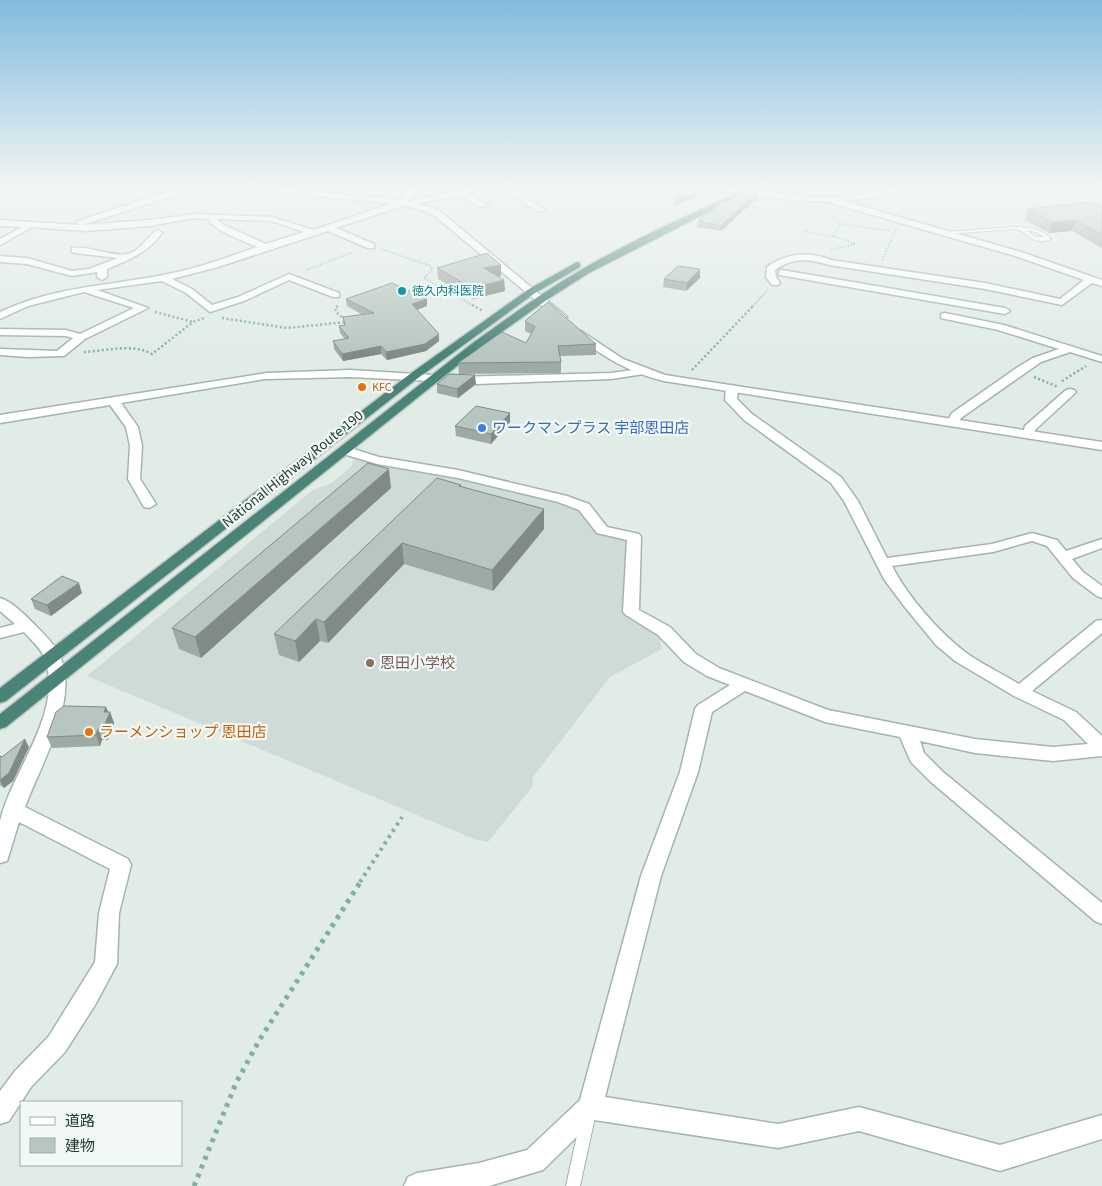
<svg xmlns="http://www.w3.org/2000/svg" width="1102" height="1186" viewBox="0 0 1102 1186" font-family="'Source Sans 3','Noto Sans JP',sans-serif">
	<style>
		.built { fill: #cfdbd6 }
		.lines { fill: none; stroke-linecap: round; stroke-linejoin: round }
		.service-casing { stroke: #a4b4ae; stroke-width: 2 }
		.minor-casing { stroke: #a4b4ae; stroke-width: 3 }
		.tertiary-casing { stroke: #a4b4ae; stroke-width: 3 }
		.trunk-casing { stroke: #c1c8c7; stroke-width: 3 }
		.path-far3 { stroke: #82afa3; stroke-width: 2; stroke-dasharray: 1 2; stroke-linecap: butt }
		.path-far2 { stroke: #82afa3; stroke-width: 2.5; stroke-dasharray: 2 2.5; stroke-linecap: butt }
		.path-far1 { stroke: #82afa3; stroke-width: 4; stroke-dasharray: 3 4.5; stroke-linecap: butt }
		.path { stroke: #82afa3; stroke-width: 5; stroke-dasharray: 4 5.5; stroke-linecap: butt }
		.service { fill: #fff; fill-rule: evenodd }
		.minor { fill: #fff; fill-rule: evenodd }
		.tertiary { fill: #fff; fill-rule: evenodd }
		.trunk { fill: #4a8479; fill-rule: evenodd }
		.wall { fill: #9daaa5 }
		.shaded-wall { fill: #808b86 }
		.building { fill: #b7c6c0; stroke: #808b86 }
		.culture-dot { fill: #0f9aa8; stroke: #f2f8f5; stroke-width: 2 }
		.food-dot { fill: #e8710a; stroke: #f2f8f5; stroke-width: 2 }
		.shop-dot { fill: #3f7fe0; stroke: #f2f8f5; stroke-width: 2 }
		.education-dot { fill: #8d6e63; stroke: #f2f8f5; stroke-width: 2 }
		.labels { text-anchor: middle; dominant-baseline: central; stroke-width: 4.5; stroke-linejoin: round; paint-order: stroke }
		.far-culture-label { font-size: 12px; fill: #0d838f; stroke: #f2f8f5; text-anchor: start }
		.far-food-label { font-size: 12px; fill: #c56008; stroke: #f2f8f5; text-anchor: start }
		.shop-label { font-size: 15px; fill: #366cbe; stroke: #f2f8f5; text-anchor: start }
		.street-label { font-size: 15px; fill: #223c36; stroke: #f2f8f5 }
		.education-label { font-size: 15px; fill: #785e54; stroke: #f2f8f5; text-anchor: start }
		.food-label { font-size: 15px; fill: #c56008; stroke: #f2f8f5; text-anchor: start }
	</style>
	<rect width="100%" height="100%" fill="#e1ece7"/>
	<path class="built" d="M354 459 452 475 550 499 584 511 595 532 631 542 624 614 641 624 660 639 662 649 610 677 533 777 532 787 488 842 474 839 87 676 313 490 332 483 351 467Z"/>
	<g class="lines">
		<g class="service-casing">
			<path id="service" d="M1015 227C1028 228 1041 228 1051 239 1032 247 1029 231 1015 229L946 234 944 233 946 232ZM1026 230 1036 232 1044 237H1036Z
				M588 1110 593 1112 595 1117 580 1186H566L581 1117 583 1112Z"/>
		</g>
		<g class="minor-casing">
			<path id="minor" d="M0 189H13L0 193Z
				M174 189H183L176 195 82 225 150 220 194 214 272 217 313 230 400 201 406 202 459 190 478 189 477 191 467 193 489 205 482 207 459 195 408 206 405 205 336 228 374 244V248H368L328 231 218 267 172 279 192 289 212 305 238 297 289 274 339 293V297H333L289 280 244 301 210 312 186 293 162 281 97 290 148 308 85 339 64 356 28 357 0 355V349L57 351 73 338 66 336 0 335V329L66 330 80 334 134 308 84 292 28 306 0 319V312C53 287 106 286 163 275 195 269 226 258 257 247 244 241 214 231 208 219L194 218 150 226 84 231 32 227 0 245V239L22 227 0 226V220L80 225 77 223 78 221ZM216 219 272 221 304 232 266 244 224 225Z
				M502 189H511L546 210 539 212Z
				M831 199H837L1021 252 1102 280V286L1092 283 1062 305 985 289 829 265C808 259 794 257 775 270L776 277 780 283 778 285H772L766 277 767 267C786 253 809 251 831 260L985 283 1060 299 1084 280 1015 256 831 203Z
				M158 230 162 233C148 253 128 260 107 269V277L102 280 97 277V272L72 276 27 264 0 262V256L27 258 72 271 89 269 118 258 75 253 72 252V248C88 245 112 257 127 254 141 252 147 235 158 230Z
				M782 270 1005 308 1010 311 1005 314 779 275V271Z
				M945 313 1004 325 1102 356V362L1070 352 1041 362 961 418 957 425H949L947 422 952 413 1018 367 1033 358 1059 349 998 330 941 318V314Z
				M640 369 646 372 644 374 611 379 476 384 457 383 451 380 457 377 611 373Z
				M267 373 273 376 271 378 121 403 138 427 142 446 140 479 156 504 149 508 144 507 128 479 130 446 126 427 110 405 0 423V415Z
				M732 385 738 388 737 399 752 414 841 477 858 501 887 558 992 544 1032 533 1057 540 1066 551 1102 539V548L1072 559 1083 572 1102 586V598L1097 596 1073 578 1047 546 1032 541 993 552 892 566C908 597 938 631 965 652 981 664 1001 673 1019 684L1096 621 1102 620V633L1032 691 1076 712 1102 736V756L1053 761 975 753 920 741 924 753 943 772 1102 903V924L1095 921 931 782 911 762 900 737 825 722 745 691 712 712 698 772 661 876 605 1097 778 1124 859 1107 1000 1145 1102 1115V1139L1000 1171 859 1131 778 1148 594 1120 543 1170 489 1186H404L408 1177 417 1173 479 1163 527 1150 580 1100 641 876 680 772 695 709 698 705 730 685 707 676 684 662 658 635 626 615 623 612 627 540 597 533 579 510 558 502 458 478 377 464 340 453 338 450 340 447 344 446 379 457 458 470 567 496 589 504 607 527 639 534 641 537 639 610 670 627 696 654 719 668 828 710 975 739 1053 747 1088 744 1064 720 1014 696 955 661 936 645 904 606 884 579 844 501 831 483 744 420 725 400 726 388Z
				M1070 389 1074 390 1076 392 1074 394 1035 430 1033 437H1025L1023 434 1025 426 1066 390Z
				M0 598C13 602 27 617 36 626 45 635 55 645 60 656 80 699 40 766 25 807L128 859 131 865 119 913 117 964 95 1005 65 1052 31 1087 9 1121 0 1124V1091L15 1071 49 1036 95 962 99 913 110 869 19 822 7 861 0 863C0 850 0 834 0 821 12 770 64 713 45 659 41 648 31 640 24 632L0 638V628L15 624 0 611Z"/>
		</g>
		<g class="tertiary-casing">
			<path id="tertiary" d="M266 189H288L401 200 409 189H417L408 202 431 207 441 212 567 317 562 320 558 319 435 216 425 211 403 205 270 191Z
				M719 189H738L821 198 852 196 892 189H904C897 194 886 195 878 196 825 208 776 198 723 191Z
				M581 331 623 359 665 375 1102 442V450L664 381C631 373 604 358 577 336L576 334 577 332Z
				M350 370 433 375 439 378 433 381 350 377 267 379 261 376 267 373Z"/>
		</g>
		<g class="trunk-casing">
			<path id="trunk" d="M745 189H754L589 273 548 299 482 346 6 727 0 729V714L474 342C509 317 544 291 581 270 634 239 690 214 745 189Z
				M577 262 580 263V267L535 293 418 378 6 701 0 703V688L410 374 529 289Z"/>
		</g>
		<path class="path-far3" d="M743 207H760
			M841 224 890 231
			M804 231 844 239 854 244 831 250
			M833 236 841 224 831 219 836 212
			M381 249 431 266 432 270 424 278 474 306
			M882 260 896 229
			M306 270 354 252
			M753 306 768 290"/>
		<path class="path-far2" d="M472 305 483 311
			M338 306 335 308 336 312 344 319
			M155 312 193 322
			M222 318 287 328 347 322
			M84 352C105 351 133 343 152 354L193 322 204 318
			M692 370 754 305
			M1034 377 1058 387
			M1062 381 1086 366"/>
		<path class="path-far1" d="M360 882 402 817"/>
		<path class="path" d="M194 1186 236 1083 260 1039 361 881"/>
		<use href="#service" class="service"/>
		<use href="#minor" class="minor"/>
		<use href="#tertiary" class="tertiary"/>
		<use href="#trunk" class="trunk"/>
	</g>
	<path class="wall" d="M757 198 721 231 697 227 698 221 727 202Z
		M1100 206H1102V248L1072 231 1049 233 1025 220 1028 209Z
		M501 265V276H498L504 280 505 291 473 299 438 279 437 268Z
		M700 278 686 291 663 287 664 279Z
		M346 299H427V306L417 310 439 341 426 351 387 360 381 354 343 361 334 349 333 341 345 339 340 333 339 326 344 325 343 317 363 315 347 306Z
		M525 321 596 344V355L560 356 561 362V373L461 374 476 384 458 398 437 393V384L459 374 458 363 526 343 531 334 525 331Z
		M510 422 491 444 456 436 455 426Z
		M461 485V487L544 509V529L493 591 404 564 328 643 320 641 299 662 279 655 274 634Z
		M391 488 201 658 179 649 172 628Z
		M82 593 51 616 35 609 31 599Z
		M106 707 108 712H110L114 723 108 740H102L100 746 52 748 47 737Z
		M29 747 13 781 4 788 0 785V756L2 757Z"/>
	<path class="shaded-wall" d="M699 189 697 197 675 206V200Z
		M757 192V198L721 231V226Z
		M1075 220 1072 231 1049 233 1052 222Z
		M501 265V276L484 279V268Z
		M700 269V278L686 291 687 283Z
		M504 280 505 291 473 299 472 288Z
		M427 299V306L412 311V304Z
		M439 334V341L426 351 387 360 386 352Z
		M381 346V354L343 361 342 354Z
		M475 375 476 384 458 398 457 389Z
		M510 413V422L491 444V434Z
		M389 469 391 488 201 658 195 637Z
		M544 509V529L493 591 492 570Z
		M402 543 404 564 328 643 324 622Z
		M79 583 82 593 51 616 47 605Z
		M316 619 320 641 299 662 295 641Z
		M106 707 109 714 110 712 114 723 108 740 103 729 104 712Z
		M98 729 102 740 100 746 96 735Z
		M25 739 29 747 13 781 4 788 0 780Z"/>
	<path class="building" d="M679 189H699L698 192 675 200Z
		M745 191 757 192 721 226 698 221 724 201 727 202Z
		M1091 202 1100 206H1102V235L1075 220 1052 222 1028 209Z
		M487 253 501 265 484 268 504 280 472 288 437 268Z
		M678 266 700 269 687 283 664 279Z
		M392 283 427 299 412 304 439 334 425 344 386 352 381 346 342 354 333 341 349 338 339 326 345 325 343 317 374 313 346 299Z
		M548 302 596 344 558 346 561 362 458 363 502 332 526 343 535 327 525 321Z
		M449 374 475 375 457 389 437 384Z
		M476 406 510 413 491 434 455 426Z
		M368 463 389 469 195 637 172 628Z
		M437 478 461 485 459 486 544 509 492 570 402 543 324 622 316 619 295 641 274 634Z
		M62 576 79 583 47 605 31 599Z
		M64 706 106 707 104 712H110L103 729H98L96 735 47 737 56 712Z
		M25 739 9 773 0 780V756L2 757Z"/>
	<linearGradient id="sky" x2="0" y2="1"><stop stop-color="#82bade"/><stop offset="0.53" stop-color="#f2f6f4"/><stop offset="1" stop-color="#f2f6f4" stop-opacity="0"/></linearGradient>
	<rect width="1102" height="355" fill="url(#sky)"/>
	<circle class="culture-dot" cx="402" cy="291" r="5"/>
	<g class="food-dot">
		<circle cx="362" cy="387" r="5"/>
		<circle cx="89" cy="732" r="5"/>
	</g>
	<circle class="shop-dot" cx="482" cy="428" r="5"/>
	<circle class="education-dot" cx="370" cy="663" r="5"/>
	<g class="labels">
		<g class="far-culture-label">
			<text x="412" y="291">徳久内科医院</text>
		</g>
		<g class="far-food-label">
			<text x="372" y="387">KFC</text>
		</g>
		<g class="shop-label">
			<text x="492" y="428">ワークマンプラス 宇部恩田店</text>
		</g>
		<g class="street-label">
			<text transform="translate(293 469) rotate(-39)">National Highway Route 190</text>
		</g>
		<g class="education-label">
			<text x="380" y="663">恩田小学校</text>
		</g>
		<g class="food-label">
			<text x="99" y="732">ラーメンショップ 恩田店</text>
		</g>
	</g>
	<rect x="20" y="1101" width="162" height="65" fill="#f2f8f5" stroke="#9fada9"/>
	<rect x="30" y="1117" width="25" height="8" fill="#ffffff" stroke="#9fada9"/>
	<text x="65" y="1126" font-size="15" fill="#223c36">道路</text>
	<rect x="30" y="1138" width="25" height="15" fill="#b7c6c0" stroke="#9fada9"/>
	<text x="65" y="1151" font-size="15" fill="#223c36">建物</text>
</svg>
